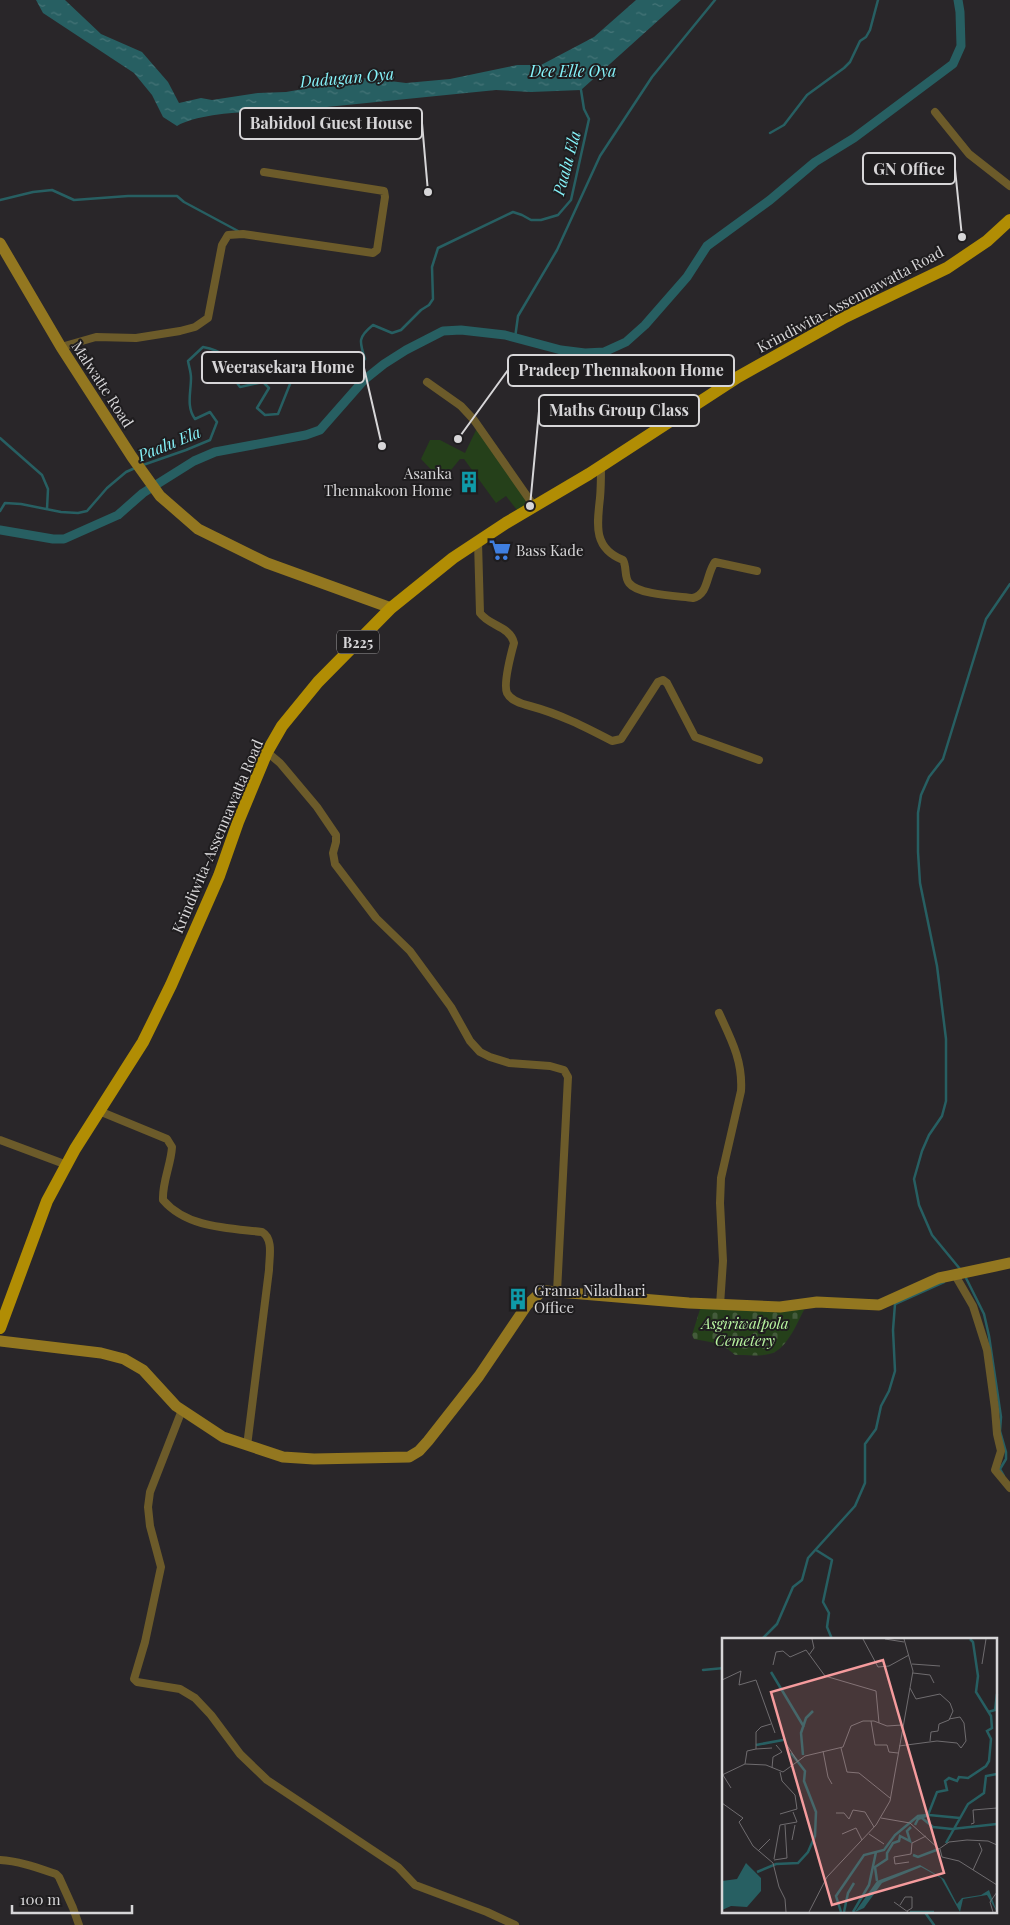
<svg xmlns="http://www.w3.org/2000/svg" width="1010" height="1925" viewBox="0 0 1010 1925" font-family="'Playfair Display',serif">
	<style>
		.cemetery { fill: url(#cemetery-stones) }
		.garden { fill: #25401a }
		.water { fill: url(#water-ripples) }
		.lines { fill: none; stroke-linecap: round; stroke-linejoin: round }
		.stream { stroke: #275f62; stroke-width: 2.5 }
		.canal { stroke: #275f62; stroke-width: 9 }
		.street { stroke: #6c5b2a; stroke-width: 8 }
		.secondary { stroke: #937720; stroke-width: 11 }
		.primary { stroke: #b18d04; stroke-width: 12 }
		.labels { text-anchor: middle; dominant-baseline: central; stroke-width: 4; stroke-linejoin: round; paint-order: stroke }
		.shield { fill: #1f1d1f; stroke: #a09ea0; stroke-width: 1 }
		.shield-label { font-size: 14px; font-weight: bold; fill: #d7d6d8 }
		.street-label { font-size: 15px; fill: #d7d6d8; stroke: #1f1d1f }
		.poi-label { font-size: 15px; fill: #d7d6d8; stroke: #1f1d1f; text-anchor: start }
		.park-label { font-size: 15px; font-style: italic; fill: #b9f6a1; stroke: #1f1d1f }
		.water-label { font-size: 16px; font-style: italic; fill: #86f4fb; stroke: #1f1d1f }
		.inset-river { fill: none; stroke: #275f62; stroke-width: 2.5 }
		.inset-road { fill: none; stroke: #6f6c6f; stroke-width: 1 }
		.view { fill: #f59b9d; fill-opacity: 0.15; stroke: #f59b9d; stroke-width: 2.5 }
		.inset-edge { fill: none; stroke: #d7d6d8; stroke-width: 2.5 }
		.leader { fill: none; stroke: #d7d6d8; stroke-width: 2 }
		.callout-dot { fill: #d7d6d8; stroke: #1f1d1f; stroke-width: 2 }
		.callout { fill: #1f1d1f; stroke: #d7d6d8; stroke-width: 2 }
		.callout-label { font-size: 16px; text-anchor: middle; font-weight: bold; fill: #d7d6d8 }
	</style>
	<defs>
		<pattern id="cemetery-stones" width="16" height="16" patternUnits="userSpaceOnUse" patternTransform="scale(1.25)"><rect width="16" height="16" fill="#25401a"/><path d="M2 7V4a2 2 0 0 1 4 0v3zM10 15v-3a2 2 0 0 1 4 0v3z" fill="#445b3b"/></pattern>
		<pattern id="water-ripples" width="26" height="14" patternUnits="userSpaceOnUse" patternTransform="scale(1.25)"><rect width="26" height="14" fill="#275f62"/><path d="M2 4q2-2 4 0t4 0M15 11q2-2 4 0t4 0" fill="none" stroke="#467578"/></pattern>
	</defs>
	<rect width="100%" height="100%" fill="#292629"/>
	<path class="cemetery" d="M701 1306 802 1307 804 1310C797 1323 789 1344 775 1352 765 1357 747 1355 735 1355 720 1341 713 1343 694 1339L692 1335Z"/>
	<path class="garden" d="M478 426 534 506 520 514 506 496 496 503 464 459H460L442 481 421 459 430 440H440L465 453Z"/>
	<path class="water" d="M36 0H65L101 34 142 52 168 82 179 103 201 98 212 100 258 93 286 92 366 78 406 83 450 79 517 65H541L594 37 636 0H681L581 90 531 92 496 90 277 112C251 111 199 113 177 126L163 117 152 95 134 73 43 13Z"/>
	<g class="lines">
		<path class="stream" d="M770 133 784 125 807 95 844 68 850 62 860 41 866 37 870 30 878 0
			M0 200 33 192 52 190 74 200 128 196H177L184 202 238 231
			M515 338 518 316 557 250 600 156 652 77 715 0
			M0 438 42 475 48 489 47 509
			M143 465 186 450 210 440 217 422 210 412 195 419C186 407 191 392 191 378 191 372 189 367 188 361L203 347C236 353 223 366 240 387L263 382 269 388 257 408 265 415 278 414 294 374 303 369C332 376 342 387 365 359 359 341 358 337 373 325L392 333 401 330 421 310 429 305 433 299 432 267 438 248 513 212 522 215 531 220H541L558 215 571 200 589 119 584 109 581 90
			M0 511 5 503 21 504 61 512 78 513 87 511 107 488 126 472 135 468
			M960 1269 932 1235 919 1205 914 1179 922 1151 929 1135 942 1116 946 1101V1039L937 966 920 883 918 852V813L921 795 929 777 943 759 986 619 1010 584
			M965 1276 984 1314 989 1336 1001 1417 1000 1431 1006 1452V1459L1000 1469 1004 1476
			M816 1550 832 1560 823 1602 829 1613 827 1627 832 1639
			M762 1639 777 1624 793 1587 802 1580 808 1558 855 1506 865 1483V1444L876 1429 881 1406 889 1391 895 1371 893 1330 895 1304 944 1282
			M703 1670 724 1668
			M924 1911 934 1925"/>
		<path class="canal" d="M0 530 53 539H64L118 515 143 493 194 461 215 452 306 435 320 430 364 380 384 364 406 350 443 331 461 330 505 335 561 350 585 353 604 352 626 342 645 325 687 277 707 246 770 200 815 162 854 138 953 64 961 46 960 12 958 0"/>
		<path class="street" d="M935 112 969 154 1010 186
			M61 347 96 337 136 338 180 331 195 327 208 318 222 245 228 235 243 234 373 253 377 250 385 197 384 191 264 172
			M427 382 461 406 474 420 534 506
			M601 466C601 477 601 487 600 498 597 525 593 548 623 560 627 567 624 577 629 583 638 595 678 596 693 598 709 594 706 574 715 562L757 571
			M478 542 480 613C489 626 510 626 514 643 511 654 503 684 507 693 511 701 522 704 530 706 560 714 585 727 612 741L621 739 658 682 663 680 667 683 695 737 759 760
			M267 752 280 763 317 807 336 835V842L333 853 335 864 376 918 410 951 451 1007 470 1041 480 1052 490 1057 509 1063 550 1066 564 1070 568 1077 557 1292
			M719 1013C731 1039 743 1061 741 1091L721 1178 720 1203 723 1261 720 1305
			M99 1111 167 1139 172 1147C171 1165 162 1182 163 1200 187 1228 228 1228 262 1232 274 1239 269 1258 269 1270L247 1446
			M0 1140 67 1165
			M955 1275 973 1306 987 1350 995 1409 997 1434 1001 1451 995 1470 1010 1488
			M182 1410 150 1492 148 1507 150 1526 161 1567 145 1642 134 1679 137 1682 180 1689 195 1698 211 1715 240 1754 267 1780 398 1867 415 1885 487 1912 515 1925
			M0 1860C19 1861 38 1868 56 1874L59 1877 73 1908 79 1925"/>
		<path class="secondary" d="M0 243 61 347 132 457 160 496 198 529 267 563 391 608
			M0 1341 101 1353 124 1359 143 1370 176 1406 223 1437 283 1457 314 1459 409 1457 419 1451 428 1441 479 1376 527 1305 540 1293 546 1291 689 1303 780 1307 817 1302 879 1305 939 1278 1010 1263"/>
		<path class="primary" d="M0 1328 47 1201 75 1149 143 1042 171 985 219 876 238 822 267 752 282 726 318 682 391 608 453 558 506 523 589 474 738 377 845 317 947 268 987 241 1010 220"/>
	</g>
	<defs>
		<g id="building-bare" transform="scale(1.725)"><path d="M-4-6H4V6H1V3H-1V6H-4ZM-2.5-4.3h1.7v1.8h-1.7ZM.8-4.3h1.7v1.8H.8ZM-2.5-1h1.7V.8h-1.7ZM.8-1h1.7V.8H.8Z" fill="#0f9aa8" stroke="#1f1d1f" stroke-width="2.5" paint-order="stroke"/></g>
		<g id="supermarket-bare" transform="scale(1.725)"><path d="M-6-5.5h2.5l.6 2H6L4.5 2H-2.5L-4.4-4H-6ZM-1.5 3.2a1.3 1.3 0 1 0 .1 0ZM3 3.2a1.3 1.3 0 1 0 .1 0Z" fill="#3f7fe0" stroke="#1f1d1f" stroke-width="2.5" paint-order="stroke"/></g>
	</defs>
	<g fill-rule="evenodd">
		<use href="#building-bare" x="469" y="482"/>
		<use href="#supermarket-bare" x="500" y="550"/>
		<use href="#building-bare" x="518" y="1299"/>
	</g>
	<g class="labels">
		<rect class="shield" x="337" y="630.5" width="42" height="23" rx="4"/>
		<g class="shield-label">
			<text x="358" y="642">B225</text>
		</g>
		<g class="street-label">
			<text transform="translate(850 299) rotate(-28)">Krindiwita-Assennawatta Road</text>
			<text transform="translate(103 384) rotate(57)">Malwatte Road</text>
			<text transform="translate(217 836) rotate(-67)">Krindiwita-Assennawatta Road</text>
		</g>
		<g class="poi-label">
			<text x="452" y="473" text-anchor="end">Asanka<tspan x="452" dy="17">Thennakoon Home</tspan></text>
			<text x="516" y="550">Bass Kade</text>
			<text x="534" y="1290">Grama Niladhari<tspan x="534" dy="17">Office</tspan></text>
		</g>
		<g class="park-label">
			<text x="745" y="1323">Asgiriwalpola<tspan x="745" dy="17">Cemetery</tspan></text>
		</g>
		<g class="water-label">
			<text x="573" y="70">Dee Elle Oya</text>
			<text transform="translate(347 77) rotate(-5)">Dadugan Oya</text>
			<text transform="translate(566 163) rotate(-75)">Paalu Ela</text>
			<text transform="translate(169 443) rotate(-22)">Paalu Ela</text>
		</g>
	</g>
	<g transform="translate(722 1638)">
		<rect width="275" height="275" fill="#292629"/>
		<path d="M24 225 39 240V253L25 269 9 268 0 272V243L15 241ZM198 227 222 241 235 266 240 260 259 257 267 252 275 274 265 257 241 261 238 274 219 240 199 229 160 245 142 270 133 274 155 243Z" fill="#275f62"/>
		<path class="inset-river" d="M49 34 82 89M266 74 273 72 275 56M34 107 61 102M81 117 79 95 84 80 91 73M206 177 215 154 225 152 223 143 227 140 235 143 237 139 246 140 264 128 267 123 269 101 265 93 270 90 269 78 254 54 256 38 251 4 248 1M207 177 238 180M200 180 211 189 230 191 275 186M193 187 196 181 206 177M224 205 246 166 262 155 264 138 275 136M191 217 196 219 217 211M35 234 54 226 76 225 86 214 93 198 94 174 82 143 83 133 69 115M155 243 153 229 165 221V215L171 205 177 203 178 198 188 203 185 193 189 189M119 274 114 258 142 217 162 212 173 197 196 178 206 177M122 274 126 255 132 245M131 274 147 247 154 214M188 274H212"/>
		<path class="inset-road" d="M141 1 156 29 167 28 187 17M163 1 182 4M87 17 92 10 90 1M190 26 218 28M260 26 264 1M51 27 54 14 61 13 68 19 84 12 103 38 154 53 157 85M191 35 208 37 212 45M0 42 19 33 17 47 34 42 53 95M188 50 194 61 218 56 228 65 231 73 227 82 217 86 216 93 209 94 208 103M149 83 153 107H165L167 114 176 115M49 86 39 89 34 94V111L50 110M61 101 76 124M177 108 215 103 235 105 239 110 244 103 242 85 238 79 227 81M119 110 125 134 137 135 168 160M101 113 106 139 110 146M23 126 25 113 34 111M50 130 51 119 60 114 54 107M0 137 23 126 44 127 61 134 83 118 121 109 129 88 141 83H152L165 88 180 87M1 137 9 150M0 165 21 180 17 184 31 208 51 225 57 249 63 261 64 274M114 175H122L127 181 131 172 143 174 152 189M58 176 75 171 73 157 60 143 58 134M159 180 188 185 217 211 227 204 245 202 266 203 275 207M249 186 252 185 251 172 275 170M120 196 134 190 140 202M147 196 162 206M70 202 73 187M218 211 220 219 237 223 275 247M36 213 48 201M52 221 58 187 75 184 71 174M52 222 65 220 63 187M187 224 173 226 172 219 189 216 190 205 204 198M251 232 260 212 257 205M172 264 186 274M178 267 183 259H190V270L185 273M87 274 105 239 154 187 168 163 191 33 182 1M271 274 268 264 275 254"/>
		<path class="view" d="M161 22 222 235 110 267 49 54Z"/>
		<rect width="275" height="275" class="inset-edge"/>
	</g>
	<path class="leader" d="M428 192L422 123M962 237L955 169M382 446L364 368M458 439L508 370M530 506L539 411"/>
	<g class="callout-dot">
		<circle cx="428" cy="192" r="5"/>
		<circle cx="962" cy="237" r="5"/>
		<circle cx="382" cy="446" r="5"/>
		<circle cx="458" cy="439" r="5"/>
		<circle cx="530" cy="506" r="5"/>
	</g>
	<g class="callout">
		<rect x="240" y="108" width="182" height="31" rx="5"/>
		<rect x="863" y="153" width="92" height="31" rx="5"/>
		<rect x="202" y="352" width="162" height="31" rx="5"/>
		<rect x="508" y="355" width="226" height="31" rx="5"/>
		<rect x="539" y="395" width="160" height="31" rx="5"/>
	</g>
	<g class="callout-label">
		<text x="331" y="129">Babidool Guest House</text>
		<text x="909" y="175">GN Office</text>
		<text x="283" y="373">Weerasekara Home</text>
		<text x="621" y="376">Pradeep Thennakoon Home</text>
		<text x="619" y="416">Maths Group Class</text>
	</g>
	<path d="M12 1905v8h120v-8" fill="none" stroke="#d7d6d8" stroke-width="2.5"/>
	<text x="20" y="1905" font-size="15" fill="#d7d6d8" stroke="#1f1d1f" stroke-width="4" paint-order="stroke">100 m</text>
</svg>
